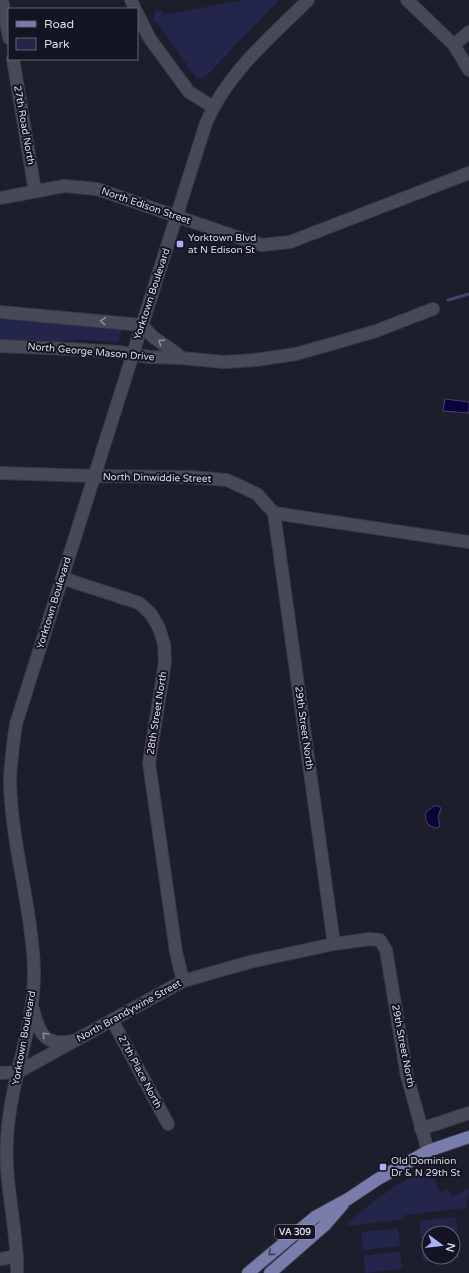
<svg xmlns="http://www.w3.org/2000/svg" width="469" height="1273" viewBox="0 0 469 1273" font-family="'Varela Round',sans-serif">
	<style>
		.green { fill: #23254b }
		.water { fill: #0b003a; stroke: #49416d }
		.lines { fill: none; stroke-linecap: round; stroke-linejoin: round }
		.stream { stroke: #49416d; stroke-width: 3 }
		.minor-casing { stroke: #393a46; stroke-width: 14 }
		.major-casing { stroke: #393a46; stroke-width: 14 }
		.minor { stroke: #474959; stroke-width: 12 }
		.major { stroke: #787dac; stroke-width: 12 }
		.oneway { stroke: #898a98 }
		.oneway2 { stroke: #3b3f59 }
		.poi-dot { fill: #a8b0fc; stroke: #131522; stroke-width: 1.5 }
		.labels { text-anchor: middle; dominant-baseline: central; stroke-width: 4; stroke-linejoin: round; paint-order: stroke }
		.shield { fill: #131522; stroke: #9e9faa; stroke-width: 1 }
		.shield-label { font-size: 9px; font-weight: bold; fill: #d9dae4 }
		.street-label { font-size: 10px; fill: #d9dae4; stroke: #131522 }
		.poi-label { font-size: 10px; fill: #d9dae4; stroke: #131522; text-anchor: start }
	</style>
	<rect width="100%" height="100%" fill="#1c1e2c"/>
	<path class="green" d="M244 0H279L204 78 200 79 196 78 157 22 154 21V16L156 11H162L163 15Z
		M0 319 121 326 122 330 118 342 76 340 34 342 0 340Z
		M435 1165 440 1174 434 1177 440 1192 448 1189 451 1197 469 1188C469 1195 467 1201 466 1208L405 1215V1219L346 1226C373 1200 400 1180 435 1165Z
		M456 1217 458 1235H453V1233H429V1238L421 1239 419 1221Z
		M398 1228 400 1246 363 1250 361 1232Z
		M458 1240 460 1258 423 1262 421 1244 429 1243V1257H453V1241Z
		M400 1251 402 1269 365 1273 363 1256Z"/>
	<path class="water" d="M445 399 469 402V413L443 411Z
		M434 806H438L441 808 438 817 440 826 437 828C428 827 424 821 426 812Z"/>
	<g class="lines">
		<path class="stream" d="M448 300 469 294"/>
		<g class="minor-casing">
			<path id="minor" d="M2 0 9 38
				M131 0 135 9
				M407 0 454 45 469 70
				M137 13 150 39 189 92 213 107
				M454 45 469 32
				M13 59 35 191
				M0 198 64 186 97 189 240 238 262 245 290 242 469 173
				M0 312 142 325 153 337 176 353 181 358
				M0 346 71 349 118 352 150 357 181 358 224 362 255 360 296 354 335 343 376 331 433 309
				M0 473 94 476 189 477 227 480 257 494 274 513 469 542
				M274 513 334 944
				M62 578 139 603 151 614 159 628 164 644 165 662 149 763 176 952 183 981
				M33 1009C39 1032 44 1047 72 1041
				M112 1020 168 1124
				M0 1073 18 1072 183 981 250 962 334 944 369 939 380 940 386 950 407 1076 428 1151
				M421 1129 469 1113
				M0 1259 17 1256
				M17 1273C18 1229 4 1185 7 1140 9 1083 35 1028 34 970 32 908 12 847 10 784 10 764 13 744 16 724L206 123C227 73 270 38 308 0"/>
		</g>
		<g class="major-casing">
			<path id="major" d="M248 1273 315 1217 348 1199 378 1179 428 1151 469 1137
				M270 1273 325 1225 343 1204"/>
		</g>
		<use href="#minor" class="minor"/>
		<use href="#major" class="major"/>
	</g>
	<defs><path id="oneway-chevron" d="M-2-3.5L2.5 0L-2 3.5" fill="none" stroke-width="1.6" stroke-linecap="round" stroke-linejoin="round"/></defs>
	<g class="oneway">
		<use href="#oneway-chevron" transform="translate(103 321) rotate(-174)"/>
		<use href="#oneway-chevron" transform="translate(161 342) rotate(-147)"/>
		<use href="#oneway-chevron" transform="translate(45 1035) rotate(-135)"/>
	</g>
	<use class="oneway2" href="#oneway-chevron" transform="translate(271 1253) rotate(139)"/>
	<g class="poi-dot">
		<rect x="176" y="240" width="8" height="8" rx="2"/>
		<rect x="379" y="1163" width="8" height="8" rx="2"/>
	</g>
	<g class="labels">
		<rect class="shield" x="275" y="1225" width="40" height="14" rx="3"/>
		<g class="shield-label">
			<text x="295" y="1232">VA 309</text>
		</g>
		<g class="street-label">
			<text transform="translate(24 125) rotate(80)">27th Road North</text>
			<text transform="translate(146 206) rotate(19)">North Edison Street</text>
			<text transform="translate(152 294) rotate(-72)">Yorktown Boulevard</text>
			<text transform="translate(91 352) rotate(5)">North George Mason Drive</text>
			<text transform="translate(157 478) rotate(1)">North Dinwiddie Street</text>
			<text transform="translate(54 603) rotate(-73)">Yorktown Boulevard</text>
			<text transform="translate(157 713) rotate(-81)">28th Street North</text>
			<text transform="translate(304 728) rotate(82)">29th Street North</text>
			<text transform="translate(129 1011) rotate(-29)">North Brandywine Street</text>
			<text transform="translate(24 1038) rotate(-80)">Yorktown Boulevard</text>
			<text transform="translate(403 1046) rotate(79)">29th Street North</text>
			<text transform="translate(140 1072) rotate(62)">27th Place North</text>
		</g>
		<g class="poi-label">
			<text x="188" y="238">Yorktown Blvd<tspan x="188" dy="12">at N Edison St</tspan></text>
			<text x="391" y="1161">Old Dominion<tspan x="391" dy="12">Dr &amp; N 29th St</tspan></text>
		</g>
	</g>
	<rect x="8" y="8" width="130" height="52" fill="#131522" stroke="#626470"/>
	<rect x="16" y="21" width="20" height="6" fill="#787dac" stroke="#626470"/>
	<text x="44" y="28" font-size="12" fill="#d9dae4">Road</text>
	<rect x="16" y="38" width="20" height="12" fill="#23254b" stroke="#626470"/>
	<text x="44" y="48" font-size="12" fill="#d9dae4">Park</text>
	<g transform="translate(441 1245) rotate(105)"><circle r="19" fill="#131522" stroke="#626470"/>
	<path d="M0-3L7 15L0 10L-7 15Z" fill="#a8b0fc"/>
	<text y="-6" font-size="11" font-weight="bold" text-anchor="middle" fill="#d9dae4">N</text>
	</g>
</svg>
